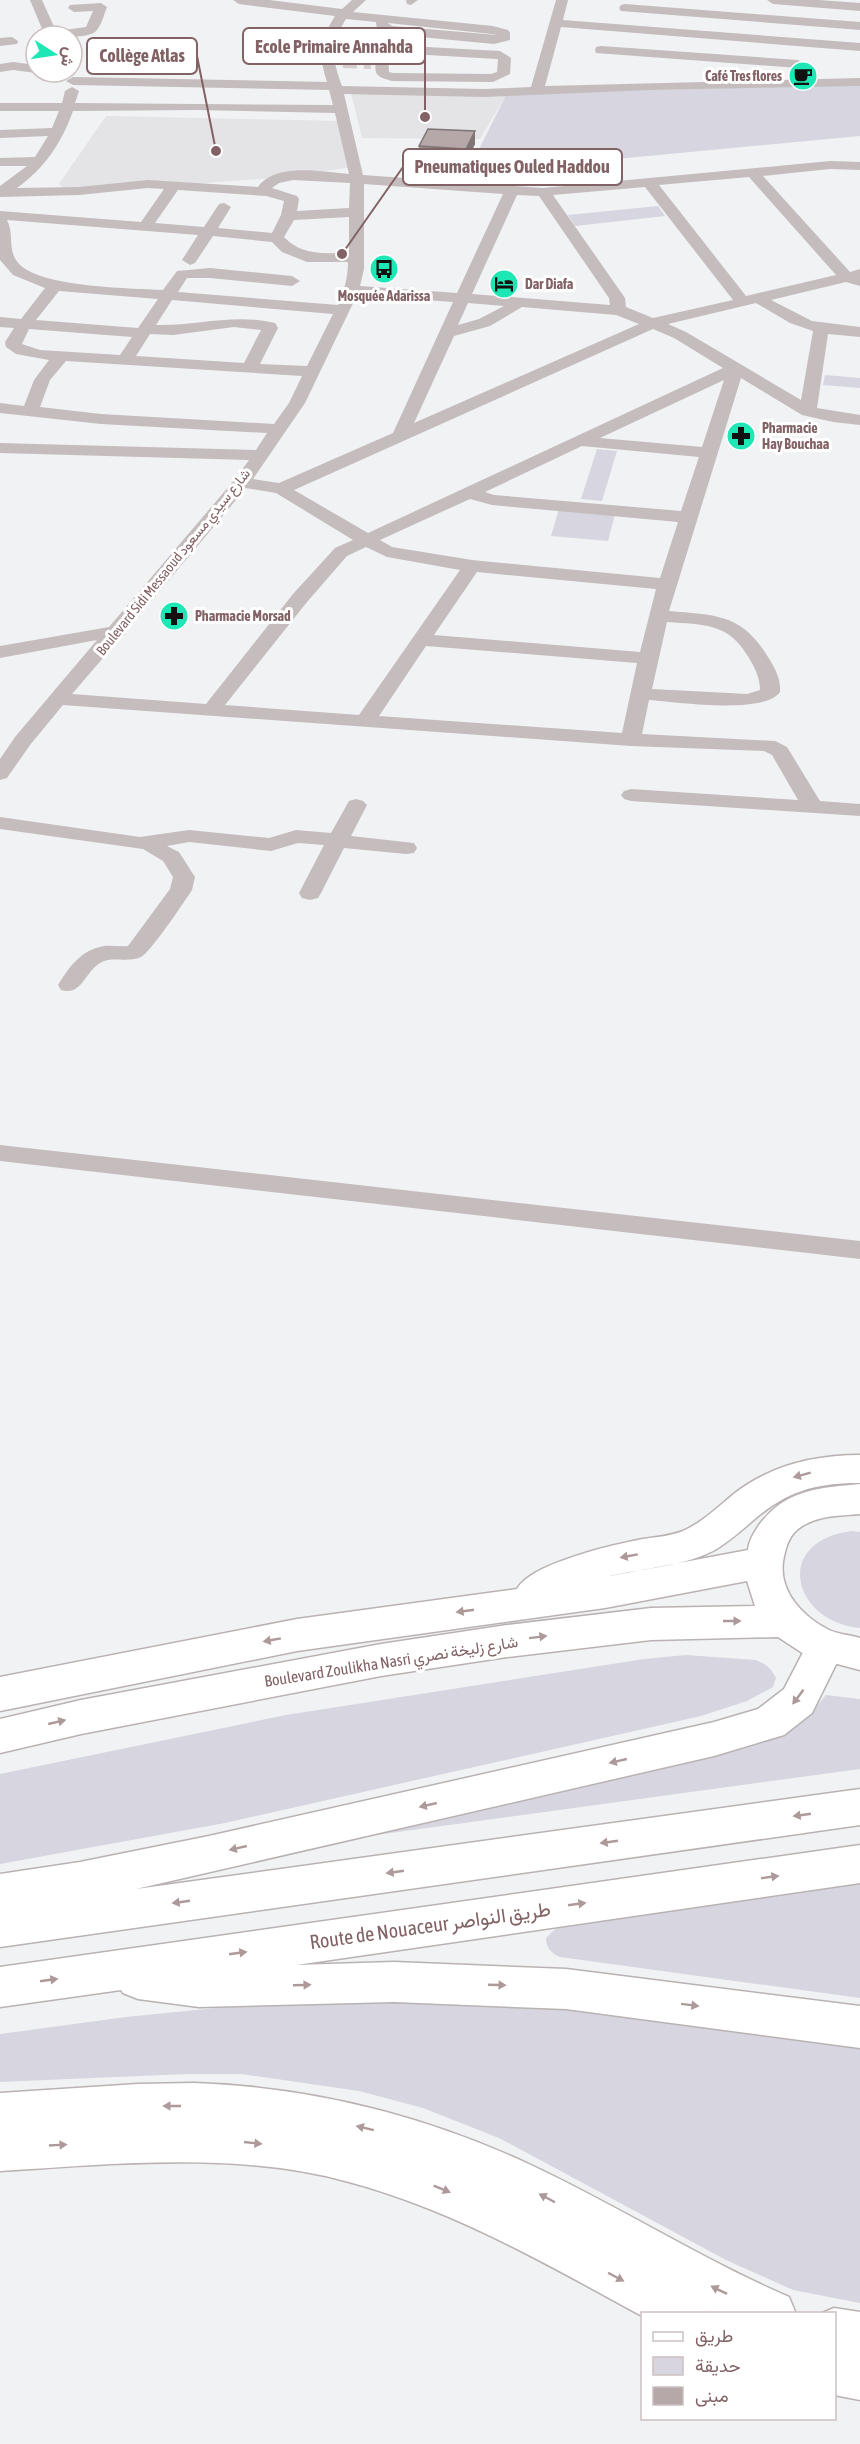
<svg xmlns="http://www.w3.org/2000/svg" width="860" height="2444" viewBox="0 0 860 2444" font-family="'Asap Condensed',Vazirmatn,sans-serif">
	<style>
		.built { fill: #e4e3e5 }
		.green { fill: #d7d6e0 }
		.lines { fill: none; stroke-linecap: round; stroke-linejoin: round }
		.minor-tunnel { stroke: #d4ced0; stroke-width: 14; stroke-dasharray: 14 7; stroke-linecap: butt }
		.major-casing { stroke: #bab2b2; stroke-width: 3 }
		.highway-casing { stroke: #b9b2b2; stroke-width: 3 }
		.minor { fill: #c5bcbd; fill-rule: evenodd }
		.major { fill: #fff; fill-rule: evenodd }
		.highway { fill: #fff; fill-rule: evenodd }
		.wall { fill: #9d9091 }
		.shaded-wall { fill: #7f7576 }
		.building { fill: #b6a7a9; stroke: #7f7576; stroke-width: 1.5 }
		.oneway { fill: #ae999a }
		.labels { text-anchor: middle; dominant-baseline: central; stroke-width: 6; stroke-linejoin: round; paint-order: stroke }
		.far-poi-label { font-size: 14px; font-weight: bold; fill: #826264; stroke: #fff; text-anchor: start }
		.far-street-label { font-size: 14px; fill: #826264; stroke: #fff }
		.street-label { font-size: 16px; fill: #826264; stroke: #fff }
		.near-street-label { font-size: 20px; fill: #826264; stroke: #fff }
		.leader { fill: none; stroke: #826264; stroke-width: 2 }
		.callout-dot { fill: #826264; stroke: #fff; stroke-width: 2 }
		.callout { fill: #fff; stroke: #826264; stroke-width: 2 }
		.callout-label { font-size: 18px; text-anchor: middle; font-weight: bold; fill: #826264 }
	</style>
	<rect width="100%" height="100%" fill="#f0f2f4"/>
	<path class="built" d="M351 93 506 95 480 139 362 138Z
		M106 116 342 121 354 167 274 178 68 193 59 184Z"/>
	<path class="green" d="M860 85V136L553 165 473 161 507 93Z
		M658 206 665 216 575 226 568 215Z
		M825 375 860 378V388L823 385Z
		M597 449 617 451 602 501 581 499Z
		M559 509 615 514 608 541 551 536Z
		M851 1531 860 1532V1628C795 1623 770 1543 851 1531Z
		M686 1655 756 1660C766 1664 771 1668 776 1678L773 1687 747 1701 701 1716 225 1823 0 1864V1774L286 1715 644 1659Z
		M826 1695 860 1699V1769L339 1840 809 1715Z
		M860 1882V1998L560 1957C551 1953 546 1948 546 1938L554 1930 564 1925Z
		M432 1993 860 2040V2303L793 2290 726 2260 499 2138 423 2108 359 2091 241 2074H187L0 2082V2034L126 2017 266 2003Z"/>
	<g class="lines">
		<path class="minor-tunnel" d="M343 61 371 62"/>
		<g class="major-casing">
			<path id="major" d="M860 1455V1483C818 1483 790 1490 757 1517 743 1529 729 1542 713 1551 681 1567 644 1568 610 1576L748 1550C749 1540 754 1533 759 1525 786 1489 819 1488 860 1484V1514C839 1516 816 1515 798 1529 788 1537 785 1550 783 1562 779 1592 803 1617 829 1630 838 1634 850 1635 860 1638V1670L807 1656 778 1637 651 1640 507 1657 381 1676 81 1734 0 1753V1719L81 1700 381 1644 507 1625 651 1608 755 1606 747 1581 605 1608 297 1651 0 1711V1677L297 1619 517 1589C527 1571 566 1559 585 1553 604 1547 623 1543 643 1539 656 1537 671 1536 683 1531 703 1522 719 1506 735 1493 771 1465 815 1455 860 1455Z
				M194 2083C311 2087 427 2116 533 2166 620 2207 701 2259 789 2297L796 2314H715L710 2311 711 2314H642V2316C548 2265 454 2210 349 2182 237 2151 115 2164 0 2171V2093L138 2084Z
				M834 2308 860 2312V2400L834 2395V2314H820Z"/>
		</g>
		<g class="highway-casing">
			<path id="highway" d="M826 1630 840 1635 845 1646 812 1713 784 1735 714 1756 136 1889 860 1789V1825L0 1947V1874L80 1862 209 1836 714 1722 758 1709 784 1689 812 1635Z
				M860 1845V1883L296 1965 394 1962 566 1969 860 2006V2048L566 2009 394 2002 199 2007 138 1999 123 1993 121 1990 0 2007V1967Z"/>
		</g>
		<path class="minor" d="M30 0H42L56 31 86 27 93 11 74 12 68 8 70 5 101 3 107 7C104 14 102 24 97 30 89 40 57 36 45 36Z
			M233 0H269L342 9 352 0H366L353 12 493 26 508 30 510 33V40L494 44 389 34 377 29 376 22 346 19C330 45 332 59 342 86L484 89 531 87 556 0H568L563 20 860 43V51L561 27 545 86 860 78V86L650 90 484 97 344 94 363 175 543 188 830 161 860 162V170L830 169 763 176 850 272 860 269V286L846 282 771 300 812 321 860 327V337L828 334 817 408 860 415V425L833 422 802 415 741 378 669 611C716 615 742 614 768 657 775 668 781 679 780 692 764 715 677 702 649 700L642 734 775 741 787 747 820 801 860 804V816L631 801 624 799 621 795 624 791 631 789 798 800 772 755 764 751 631 746 63 705 30 745 7 778 0 780V759L15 737 97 640 0 658V646L109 627 236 478 249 460 0 453V443L256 450 267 433 101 424 0 413V403L24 406 34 380 49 360 16 354 6 347 5 342 14 328 0 327V317L21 319 45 288 13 275 0 260V211L141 222 164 189 148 188 79 195 0 197V186L27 166H0V158L35 157 48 136 0 138V130L52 128 59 111H0V103H62L65 91 72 87 79 91 75 103 333 105 329 90 73 85 66 81 73 77 327 82C318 55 320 40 335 16L239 4ZM388 23 492 34 497 35 392 26ZM198 110 335 113 349 174C322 172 276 162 258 187L148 180 79 187 17 188C45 168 62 142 73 111ZM749 177 836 275 746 296 659 185ZM293 180 350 183 349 208 297 211 299 199 297 196 272 188 279 183ZM364 184 503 194 457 293 360 286 364 269ZM645 187 733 300 653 318 626 307 625 298 553 195ZM178 190 266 196 284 201 281 215 272 233 218 228 231 207 224 203 219 204 204 227 155 223ZM517 195 539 196 609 298 610 305 472 294ZM349 217V253C324 253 302 256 284 237L294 220ZM7 220 198 235 182 260 190 265 195 263 213 236 272 242 282 252 307 262H348C348 278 344 291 338 305L178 292 187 278H210L292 286 300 281 292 276 210 268 177 271 163 290C131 288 33 288 16 260 8 248 14 233 7 220ZM59 291 158 299 138 328 36 320ZM357 295 453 302 393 433 279 483 253 479 305 403ZM172 300 333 314 307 366 260 364 278 328 275 323C234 313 197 326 156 325ZM468 303 504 306 479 319 458 325ZM756 303 790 323 813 331 801 400 686 332 668 324ZM522 307 616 315 639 324 414 423 454 336 490 326ZM234 327 261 330 244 363 136 356 150 334 173 335ZM29 329 132 337 120 355 40 350 22 344ZM653 329 674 338 723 368 368 533 294 490ZM66 361 302 376 289 403 274 424 101 414 40 407 50 380ZM724 380 702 447 600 438ZM582 446 699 457 681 511 494 495 485 492ZM246 488 276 493 353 540 335 548 293 594 206 704 72 694 122 636 125 635 127 630ZM470 499 492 505 678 522 660 578 472 560 392 547 380 540ZM366 547 387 557 460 570 359 715 225 705 307 602 347 556ZM477 572 656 589 640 652 434 635ZM667 622C704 625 728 622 749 658 755 668 760 678 760 690L747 694 652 689ZM426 646 637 663 622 733 379 716Z
			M406 0H418L411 5 407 4Z
			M767 0H819L860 3V11L773 4Z
			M625 4 860 22V30L621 11 619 8 621 5Z
			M12 37 18 41 17 44 0 46V38Z
			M390 45 500 51 511 58 510 74 493 82 392 81C373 76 375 74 376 55ZM393 53 497 59H498L497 72 491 74 393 73 389 72 388 56Z
			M601 46 798 60 805 64 798 68 596 53 595 50 596 47Z
			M13 62 36 65V72H40L36 73 13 70 0 72V64Z
			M356 799 363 801 367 805 351 836 414 843 417 848 414 853 406 854 344 848 321 893 318 898 310 900 302 898 299 893 324 845 298 843 271 851 189 842 167 846 179 852 195 877 192 890C184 902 150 953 141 957 128 963 111 956 100 963 84 973 82 996 61 990L58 985C70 966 81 950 104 946 112 945 120 947 128 946L170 889 173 877 163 861 143 849 0 829V817L140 837 189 830 269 838 296 830 331 833 349 801Z
			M0 1145 860 1241V1259L0 1161Z"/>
		<use href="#major" class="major"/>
		<use href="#highway" class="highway"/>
	</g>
	<path class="wall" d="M475 144 466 162 419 159V146Z"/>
	<path class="shaded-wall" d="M475 131V144L466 162V149Z"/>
	<path class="building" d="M428 129 475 131 466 149 419 146Z"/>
	<defs><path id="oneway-solid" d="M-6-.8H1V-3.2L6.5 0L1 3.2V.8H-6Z" transform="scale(1.5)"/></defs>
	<g class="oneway">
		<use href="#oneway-solid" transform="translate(802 1475) rotate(165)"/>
		<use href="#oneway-solid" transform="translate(629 1556) rotate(170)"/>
		<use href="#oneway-solid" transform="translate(465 1611) rotate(172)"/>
		<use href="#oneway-solid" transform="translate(732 1621)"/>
		<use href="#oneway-solid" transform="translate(538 1637) rotate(-7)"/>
		<use href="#oneway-solid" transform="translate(272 1640) rotate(170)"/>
		<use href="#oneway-solid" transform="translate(798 1697) rotate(127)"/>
		<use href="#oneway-solid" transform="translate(57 1722) rotate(-13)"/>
		<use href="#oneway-solid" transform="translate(618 1761) rotate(167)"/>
		<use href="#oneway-solid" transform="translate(428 1805) rotate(167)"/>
		<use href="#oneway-solid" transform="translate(802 1815) rotate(172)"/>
		<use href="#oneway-solid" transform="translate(609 1842) rotate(172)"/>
		<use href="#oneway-solid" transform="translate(238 1848) rotate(167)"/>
		<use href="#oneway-solid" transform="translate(395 1872) rotate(172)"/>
		<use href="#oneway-solid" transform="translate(770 1877) rotate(-8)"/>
		<use href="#oneway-solid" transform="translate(181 1902) rotate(172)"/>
		<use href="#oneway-solid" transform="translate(577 1904) rotate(-8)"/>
		<use href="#oneway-solid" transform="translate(238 1953) rotate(-8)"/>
		<use href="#oneway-solid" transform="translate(49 1980) rotate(-8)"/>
		<use href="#oneway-solid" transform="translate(302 1985) rotate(-2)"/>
		<use href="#oneway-solid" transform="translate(497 1985) rotate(2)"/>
		<use href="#oneway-solid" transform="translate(690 2005) rotate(7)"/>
		<use href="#oneway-solid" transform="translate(172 2106) rotate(-180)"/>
		<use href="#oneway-solid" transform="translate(365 2128) rotate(-166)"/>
		<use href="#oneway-solid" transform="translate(253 2143) rotate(6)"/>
		<use href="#oneway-solid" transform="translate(58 2145) rotate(-3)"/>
		<use href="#oneway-solid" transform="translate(442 2189) rotate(22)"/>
		<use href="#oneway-solid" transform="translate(547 2198) rotate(-152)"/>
		<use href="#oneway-solid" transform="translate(616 2277) rotate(28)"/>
		<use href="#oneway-solid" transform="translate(719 2290) rotate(-154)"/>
	</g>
	<defs>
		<g id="cafe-disc" transform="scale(1.5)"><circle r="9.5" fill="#1de7b5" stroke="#fff"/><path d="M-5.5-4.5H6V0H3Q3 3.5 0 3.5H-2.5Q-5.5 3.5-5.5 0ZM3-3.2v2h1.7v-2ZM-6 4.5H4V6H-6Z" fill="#111"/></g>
		<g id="bus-disc" transform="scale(1.5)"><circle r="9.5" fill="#1de7b5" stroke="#fff"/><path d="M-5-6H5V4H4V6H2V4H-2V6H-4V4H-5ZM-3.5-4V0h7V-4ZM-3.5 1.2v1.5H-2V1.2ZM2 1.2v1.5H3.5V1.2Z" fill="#111"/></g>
		<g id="hotel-disc" transform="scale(1.5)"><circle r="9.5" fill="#1de7b5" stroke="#fff"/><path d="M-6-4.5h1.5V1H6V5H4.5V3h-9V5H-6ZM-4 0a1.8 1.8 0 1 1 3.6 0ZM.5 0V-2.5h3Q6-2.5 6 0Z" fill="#111"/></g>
		<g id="pharmacy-disc" transform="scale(1.5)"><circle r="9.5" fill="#1de7b5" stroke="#fff"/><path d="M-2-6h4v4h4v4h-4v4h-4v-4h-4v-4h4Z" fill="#111"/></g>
	</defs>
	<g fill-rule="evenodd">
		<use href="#cafe-disc" x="803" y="76"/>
		<use href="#bus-disc" x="384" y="269"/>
		<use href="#hotel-disc" x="504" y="284"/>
		<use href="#pharmacy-disc" x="741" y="436"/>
		<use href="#pharmacy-disc" x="174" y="616"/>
	</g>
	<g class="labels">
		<g class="far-poi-label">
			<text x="782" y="76" text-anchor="end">Café Tres flores</text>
			<text x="525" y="284">Dar Diafa</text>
			<text x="384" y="296" text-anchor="middle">Mosquée Adarissa</text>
			<text x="762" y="428">Pharmacie<tspan x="762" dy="16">Hay Bouchaa</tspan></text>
			<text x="195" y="616">Pharmacie Morsad</text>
		</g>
		<g class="far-street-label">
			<text transform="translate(173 562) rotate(-51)">Boulevard Sidi Messaoud شارع سيدي مسعود</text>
		</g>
		<g class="street-label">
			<text transform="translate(391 1661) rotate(-9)">Boulevard Zoulikha Nasri شارع زليخة نصري</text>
		</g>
		<g class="near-street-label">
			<text transform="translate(430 1925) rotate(-8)">Route de Nouaceur طريق النواصر</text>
		</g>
	</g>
	<path class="leader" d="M425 117L425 46M216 151L197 56M342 254L403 167"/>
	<g class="callout-dot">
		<circle cx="425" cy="117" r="6"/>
		<circle cx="216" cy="151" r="6"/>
		<circle cx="342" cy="254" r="6"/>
	</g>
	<g class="callout">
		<rect x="243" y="28" width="182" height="36" rx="6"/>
		<rect x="87" y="38" width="110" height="36" rx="6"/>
		<rect x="403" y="149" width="219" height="36" rx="6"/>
	</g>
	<g class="callout-label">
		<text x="334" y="53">Ecole Primaire Annahda</text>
		<text x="142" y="62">Collège Atlas</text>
		<text x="512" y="173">Pneumatiques Ouled Haddou</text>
	</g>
	<rect x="641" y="2312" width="195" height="108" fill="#ffffff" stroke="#cdc0c1" stroke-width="1.5"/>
	<rect x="653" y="2332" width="30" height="9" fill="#ffffff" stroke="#cdc0c1" stroke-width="1.5"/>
	<text x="695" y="2342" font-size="18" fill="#826264">طريق</text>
	<rect x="653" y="2357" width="30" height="18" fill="#d7d6e0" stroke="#cdc0c1" stroke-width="1.5"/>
	<text x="695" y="2372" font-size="18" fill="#826264">حديقة</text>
	<rect x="653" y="2387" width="30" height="18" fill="#b6a7a9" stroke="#cdc0c1" stroke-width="1.5"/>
	<text x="695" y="2402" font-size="18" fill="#826264">مبنى</text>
	<g transform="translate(54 54) rotate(102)"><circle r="28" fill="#ffffff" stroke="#cdc0c1" stroke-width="1.5"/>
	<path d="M0-4.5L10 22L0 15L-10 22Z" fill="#1de7b5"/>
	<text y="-9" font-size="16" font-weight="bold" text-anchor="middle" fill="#826264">ش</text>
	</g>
</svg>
